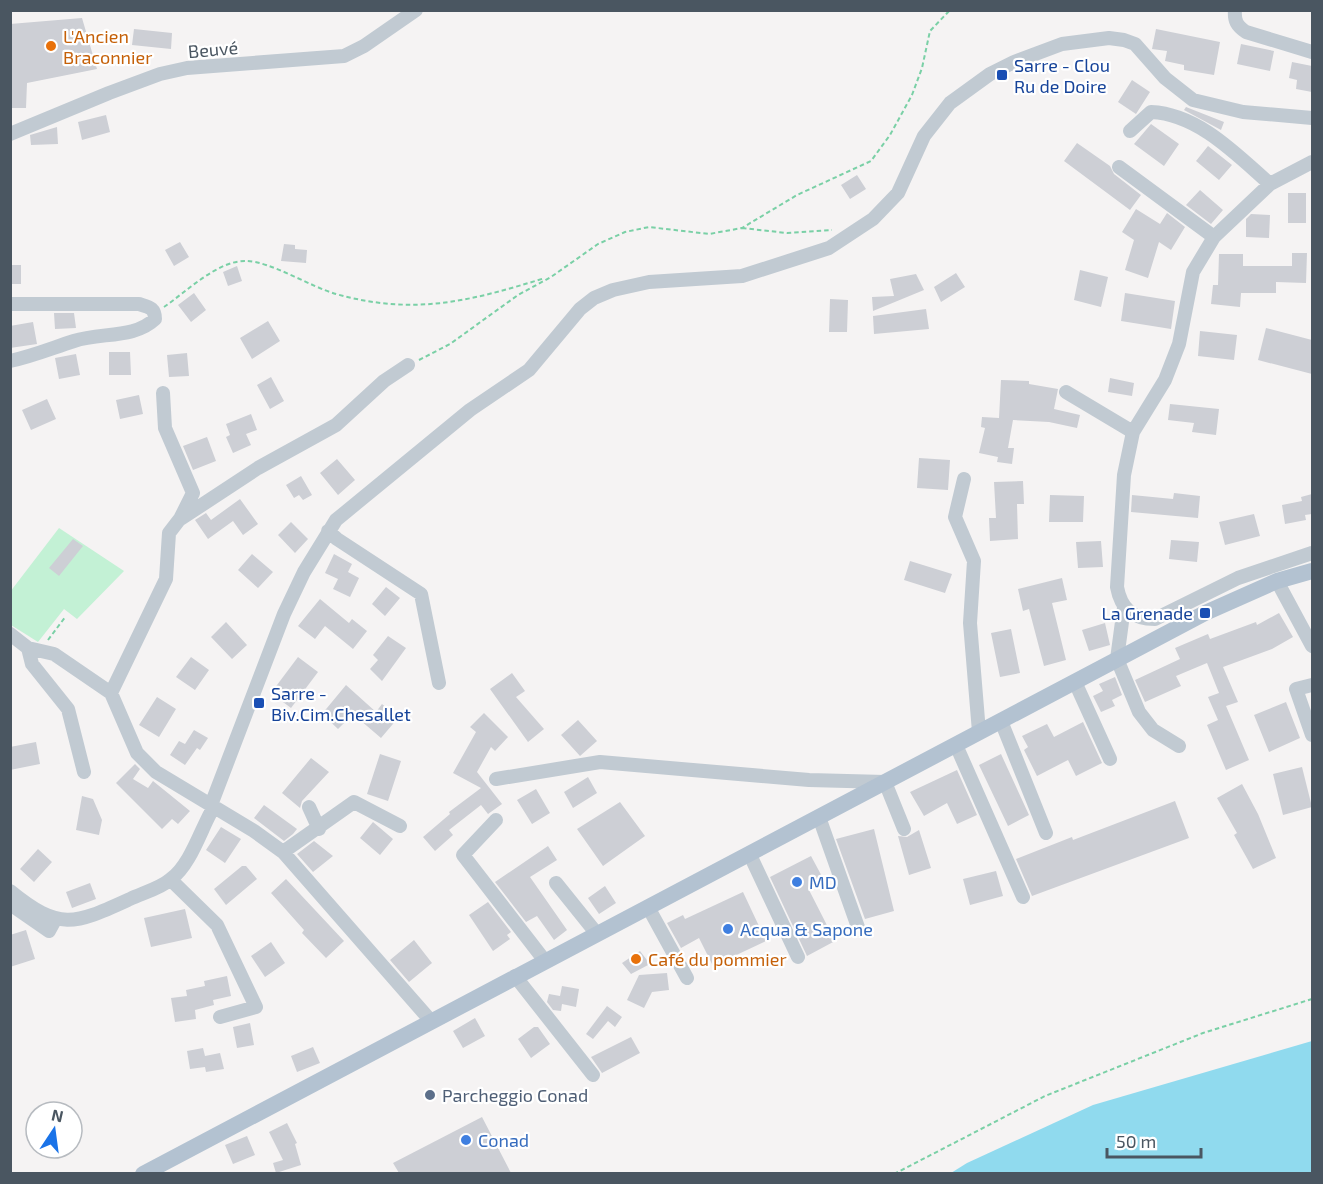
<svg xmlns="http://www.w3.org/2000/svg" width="1323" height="1184" viewBox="0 0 1323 1184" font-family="'Exo 2',sans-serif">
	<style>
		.green { fill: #c3f1d5 }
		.water { fill: #90daee }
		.building { fill: #cdcfd5 }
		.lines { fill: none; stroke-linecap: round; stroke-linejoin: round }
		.path { stroke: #7ad0a6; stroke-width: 2; stroke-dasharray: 4.5 3; stroke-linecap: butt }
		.minor { stroke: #c1cad2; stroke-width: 14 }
		.major { stroke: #b3c2d1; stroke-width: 16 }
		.food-dot { fill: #e8710a; stroke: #fff; stroke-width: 2 }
		.transit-dot { fill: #1a4fb4; stroke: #fff; stroke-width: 2 }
		.shop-dot { fill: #3f7fe0; stroke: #fff; stroke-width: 2 }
		.service-dot { fill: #5c6f8a; stroke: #fff; stroke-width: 2 }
		.labels { text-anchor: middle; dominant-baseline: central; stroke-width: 4.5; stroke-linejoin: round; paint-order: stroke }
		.food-label { font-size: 18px; fill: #c56008; stroke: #fff; text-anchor: start }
		.street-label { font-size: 18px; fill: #4a5661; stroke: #fff }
		.transit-label { font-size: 18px; fill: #164399; stroke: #fff; text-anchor: start }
		.shop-label { font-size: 18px; fill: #366cbe; stroke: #fff; text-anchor: start }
		.service-label { font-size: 18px; fill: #4e5e75; stroke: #fff; text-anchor: start }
	</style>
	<rect width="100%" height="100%" fill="#f5f3f3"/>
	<path class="green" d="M59 528 124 571 77 619 64 609 38 642 11 625 10 592Z"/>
	<path class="water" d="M1312 1041V1173H951L967 1163 1093 1105Z"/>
	<path class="building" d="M82 18 97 69 27 83 26 108H10V24Z
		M134 29 172 33 171 49 132 45Z
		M1156 29 1220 42 1214 75 1184 70V65L1165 61 1167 51 1152 49Z
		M1241 44 1274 51 1270 71 1237 64Z
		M1292 62 1312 66V92L1296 89 1297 80 1289 78Z
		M1132 80 1150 92 1136 114 1118 102Z
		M1186 107 1224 122 1221 130 1184 110Z
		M106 115 110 132 82 140 78 122Z
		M1151 124 1179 144 1164 166 1134 144Z
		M57 127 58 144 31 145 30 135Z
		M1077 143 1110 166 1114 174 1141 195 1130 210 1064 161Z
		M1208 146 1232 165 1219 180 1196 161Z
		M857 175 866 189 850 199 841 185Z
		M1200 190 1223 210 1211 224 1186 205Z
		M1288 193H1306V223H1288Z
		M1136 209 1160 224 1167 213 1185 227 1171 250 1159 242 1148 278 1125 270 1134 240 1122 232Z
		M1251 214 1270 215 1269 238 1246 237V219Z
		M180 242 189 257 174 266 165 250Z
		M284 244 295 245V249L307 250 306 263 281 261Z
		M1292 253H1307L1306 283 1276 282V293H1241L1240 307 1211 304 1213 285H1218L1219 254H1243V266H1292Z
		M11 265H21V284H12Z
		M237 266 242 281 228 286 223 272Z
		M1080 270 1108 277 1101 307 1074 300Z
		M956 273 965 287 941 302 934 287Z
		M916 274 924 290 873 311 872 297 894 296 890 279Z
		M194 293 206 310 191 322 178 305Z
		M1125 293 1175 301 1171 329 1121 321Z
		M830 299 848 300 847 332H829Z
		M926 309 929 329 874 334 873 316Z
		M54 313H74L76 328 55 329Z
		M268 321 280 341 252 359 240 338Z
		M33 322 37 344 10 348V326Z
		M1266 328 1312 340V374L1258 360Z
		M1200 331 1237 335 1234 360 1198 356Z
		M109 352H130L131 375H109Z
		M187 353 189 376 169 377 167 355Z
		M76 354 80 375 59 379 55 358Z
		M271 377 284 401 270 409 257 385Z
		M1110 378 1134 383 1132 396 1108 392Z
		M1001 380 1029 381V384L1058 389 1054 409 1080 415 1077 428 1049 422 1013 420 1008 448H1014L1012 464 997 462 998 457 979 453 985 428 981 427 982 417 999 418Z
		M139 395 143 414 120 419 116 400Z
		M47 399 56 419 31 430 22 410Z
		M1170 404 1219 409 1216 435 1192 432 1194 423 1168 420Z
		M251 414 257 430 246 434 251 445 233 453 226 437 230 435 226 424Z
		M207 437 216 461 193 470 183 446Z
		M919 458 950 460 948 490 917 488Z
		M337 459 355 480 338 495 320 473Z
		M301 476 312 495 303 500 299 495 294 498 286 485Z
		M1023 481 1024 504H1017L1018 539 990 541 989 518H996L994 482Z
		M1174 493 1200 496 1198 518 1131 512 1132 495 1173 499Z
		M1312 494V514L1305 515 1306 520 1285 524 1282 505 1302 501 1301 497Z
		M1050 495 1084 496 1083 522H1049Z
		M240 499 258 524 243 535 233 521 208 539 195 520 206 513 211 520Z
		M1254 514 1260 536 1225 545 1219 522Z
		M291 522 308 539 295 553 278 535Z
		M73 539 83 546 59 576 49 568Z
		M1171 540 1199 542 1197 562 1169 559Z
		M1101 541 1103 567 1078 568 1076 542Z
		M252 554 273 572 258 588 238 570Z
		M334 554 352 564 348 572 359 578 350 597 333 589 338 579 325 573Z
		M910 561 952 574 945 593 904 580Z
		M1062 578 1067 600 1052 603 1066 660 1044 666 1029 609 1023 611 1018 589Z
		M386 587 400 598 385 616 372 604Z
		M320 599 349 623 352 619 367 631 353 649 325 626 315 639 298 626Z
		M1279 613 1293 637 1272 649 1223 667 1238 702 1226 706 1249 760 1226 770 1207 725 1218 720 1208 697 1219 693 1207 663 1176 676 1181 686 1145 702 1135 680 1180 659 1175 648 1208 634 1210 639 1256 622 1257 625Z
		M226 622 247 645 232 659 211 637Z
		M1105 623 1110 645 1089 651 1082 630Z
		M1011 629 1020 673 1000 677 991 633Z
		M388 636 406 648 382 681 370 669 378 660 373 655Z
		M191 657 209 670 195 690 176 677Z
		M298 657 318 672 291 708 271 693Z
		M512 673 525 691 516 697 544 729 528 742 490 689Z
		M1115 677 1122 695 1112 700 1115 706 1101 712 1093 696 1103 691 1099 684Z
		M346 685 376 712 382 704 398 718 381 738 353 714 338 729 322 714Z
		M157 697 176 709 159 737 139 725Z
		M1286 702 1300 738 1269 752 1254 715Z
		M484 713 508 737 495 751 491 747 477 772 502 804 488 814 481 805 449 830 453 835 435 851 423 837 450 814 449 812 481 788 453 773 476 732 470 727Z
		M578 720 597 741 580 756 561 735Z
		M1083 722 1102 763 1076 776 1068 760 1037 776 1024 750 1028 747 1022 736 1047 724 1054 737Z
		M194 730 208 738 200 750 197 748 185 765 170 755 179 741 185 744Z
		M36 742 40 764 10 770V747Z
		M380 754 401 761 388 801 367 794Z
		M1001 754 1029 815 1008 826 979 765Z
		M311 758 329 772 302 801 300 808 282 793Z
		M135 764 140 769 133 779 148 788 153 781 190 811 178 824 172 819 162 829 116 783Z
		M1302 767 1312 807 1283 815 1273 774Z
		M957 770 977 815 957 824 947 803 924 816 910 792Z
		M588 777 597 793 573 808 564 792Z
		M1242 784 1258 814 1276 858 1253 869 1234 835 1237 833 1217 798Z
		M536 789 550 813 532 824 517 800Z
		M82 796 93 799 102 820 99 835 76 830Z
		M1175 801 1189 838 1032 896 1016 859 1072 837 1073 840Z
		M620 802 645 836 603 866 577 829Z
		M264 805 297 829 293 834 284 841 254 818Z
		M373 822 393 839 380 855 360 838Z
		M221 827 241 839 225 863 206 850Z
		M874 829 894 911 865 919 836 839Z
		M919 830 931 868 909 875 898 836 907 837Z
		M314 841 333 856 313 872 297 854Z
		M548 846 557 860 530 877 567 930 554 940 537 916 526 922 495 882Z
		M38 849 52 862 34 882 20 869Z
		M811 856 825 882 809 890 835 941 807 956 770 877Z
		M242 866H246L257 879 226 905 214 889Z
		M996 871 1003 896 970 905 963 879Z
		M286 879 344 941 326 958 302 933 304 930 271 893Z
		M90 883 96 899 72 908 66 892Z
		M605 886 616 903 599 914 588 898Z
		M743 892 766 941 713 966 699 938 681 948 667 923 683 915 685 919Z
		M488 902 511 932 507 935 510 939 493 951 469 915Z
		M185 909 192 938 151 947 144 918Z
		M26 930 35 959 10 967V935Z
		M414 940 432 963 409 982 390 960Z
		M271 942 285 963 265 977 251 956Z
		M640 951 650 964 631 974 622 963Z
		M667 973 669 990 652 992 644 1008 627 1000 639 975Z
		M227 976 231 996 213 1000 214 1005 195 1010 196 1019 175 1022 171 998 187 996 186 990 205 986 204 981Z
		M562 986 579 989 576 1007 562 1004 561 1011 553 1010 547 1002 549 994 560 996Z
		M607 1006 622 1017 615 1027 608 1021 593 1039 586 1034Z
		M475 1018 485 1036 463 1048 453 1031Z
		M250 1023 254 1045 237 1048 233 1027Z
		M534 1027H538L550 1044 531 1058 518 1039Z
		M631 1037 640 1053 602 1073 591 1057Z
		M313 1047 320 1063 297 1072 291 1056Z
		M203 1048 205 1056 220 1053 224 1069 206 1072 205 1067 190 1069 187 1051Z
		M482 1117 511 1173H399L393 1163Z
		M287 1123 297 1143 295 1144 301 1165 276 1173 273 1163 283 1160 269 1132Z
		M247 1136 255 1155 233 1164 225 1145Z"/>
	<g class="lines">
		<path class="path" d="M742 228 787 233 832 230
			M164 307C186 292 218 260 246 261 270 261 311 287 336 294 415 316 470 301 545 278
			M419 360 450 344 518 295 551 277 598 244 625 232 649 227 709 234 742 228 797 195 871 161 890 135 912 95 922 68 930 31 950 10
			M48 640 66 616
			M894 1174 1045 1096 1203 1033 1312 999"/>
		<path class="minor" d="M1235 10C1234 21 1237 26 1246 32L1312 52
			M1130 131 1151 112C1198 114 1236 154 1270 184
			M10 134 109 93 160 74 187 68 344 56 364 46 416 10
			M1312 162 1270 184 1214 237 1193 272 1179 344 1165 380 1133 432 1124 475 1117 587C1121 609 1133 619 1155 619L1238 578 1312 553
			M1119 167 1214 237
			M10 304H139C148 307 155 307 155 319 134 339 101 332 74 341 52 348 33 356 10 361
			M1066 392 1133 432
			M163 393 165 428 193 493 180 519
			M964 479 955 517 974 561 970 623 979 732
			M328 531 337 539 421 594 439 683
			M1277 581 1312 646
			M1124 607 1117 659 1139 712 1153 730 1179 746
			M10 634 28 648 54 654 111 693 137 753 156 772 254 831 283 852 431 1021
			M28 648 32 664 68 709 84 772
			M1075 682 1110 759
			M1312 685 1296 689 1312 735
			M111 693 166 579 169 533 179 520 258 468 336 425 384 381 408 365
			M1001 721 1046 833
			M956 745 1023 897
			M496 779 600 762 809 780 885 782 904 829
			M309 807 319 829
			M819 817 859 930
			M496 820 463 855 545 961
			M283 852 354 802 400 826
			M750 855 798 957
			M171 880 217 925 256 1007 220 1017
			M556 883 597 934
			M10 891C60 932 75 924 130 899 143 893 161 888 171 879 190 865 200 832 211 812V805L284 614 304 572 336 520 470 410 529 370 580 309 594 298 613 290 649 282 742 276 829 248 873 219 898 193 924 136 950 103 990 74 1014 62 1062 44 1109 38 1124 40 1135 44 1165 78 1193 100 1243 112 1312 118
			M10 904 49 931 55 920
			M648 907 687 978
			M515 976 593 1075"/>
		<path class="major" d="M143 1174 1205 613 1277 581 1312 571"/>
	</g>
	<g class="food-dot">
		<circle cx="51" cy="46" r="6"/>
		<circle cx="636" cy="959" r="6"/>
	</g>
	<g class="transit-dot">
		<rect x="996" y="69" width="12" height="12" rx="3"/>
		<rect x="1199" y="607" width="12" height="12" rx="3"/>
		<rect x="253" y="697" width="12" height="12" rx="3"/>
	</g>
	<g class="shop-dot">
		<circle cx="797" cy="882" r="6"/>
		<circle cx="728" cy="929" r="6"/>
		<circle cx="466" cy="1140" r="6"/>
	</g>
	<circle class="service-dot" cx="430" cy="1095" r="6"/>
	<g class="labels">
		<g class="food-label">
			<text x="63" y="36">L'Ancien<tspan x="63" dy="21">Braconnier</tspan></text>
			<text x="648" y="959">Café du pommier</text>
		</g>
		<g class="street-label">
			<text transform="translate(213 49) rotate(-5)">Beuvé</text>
		</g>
		<g class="transit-label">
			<text x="1014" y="65">Sarre - Clou<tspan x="1014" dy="21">Ru de Doire</tspan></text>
			<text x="1193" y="613" text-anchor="end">La Grenade</text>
			<text x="271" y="693">Sarre -<tspan x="271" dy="21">Biv.Cim.Chesallet</tspan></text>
		</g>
		<g class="shop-label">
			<text x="809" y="882">MD</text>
			<text x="740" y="929">Acqua &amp; Sapone</text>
			<text x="478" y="1140">Conad</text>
		</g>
		<g class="service-label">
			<text x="442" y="1095">Parcheggio Conad</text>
		</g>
	</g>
	<rect width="1323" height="1184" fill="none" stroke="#4a5661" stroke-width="24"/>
	<g transform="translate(54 1130) rotate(13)"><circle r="28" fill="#ffffff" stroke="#b7bbc0" stroke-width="1.5"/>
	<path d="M0-4.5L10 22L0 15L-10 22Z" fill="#1a73e8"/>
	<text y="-9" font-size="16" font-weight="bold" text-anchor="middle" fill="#4a5661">N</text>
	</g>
	<path d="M1107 1148v9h94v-9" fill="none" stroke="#4a5661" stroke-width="3"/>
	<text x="1116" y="1148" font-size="18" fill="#4a5661" stroke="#ffffff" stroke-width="4.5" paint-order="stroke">50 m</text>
</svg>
